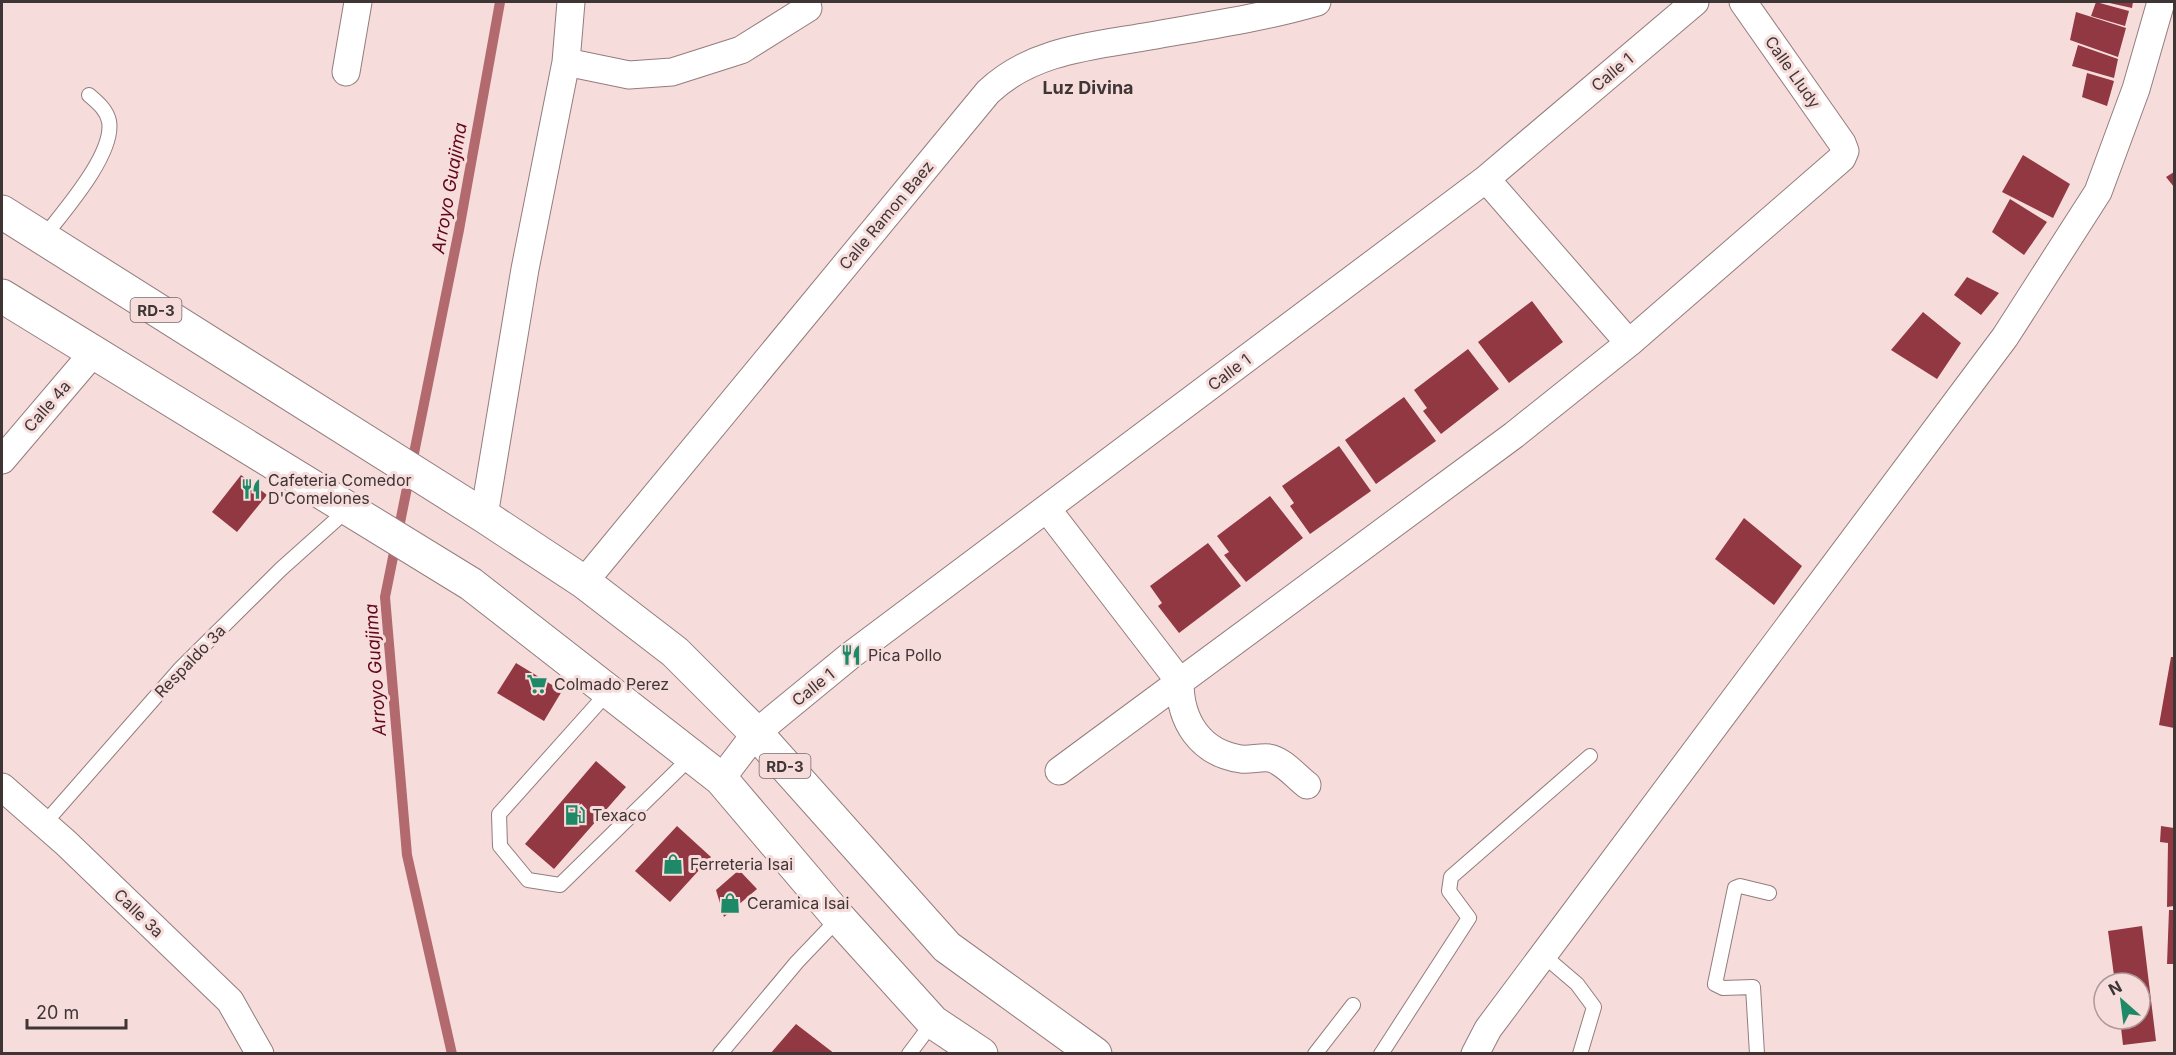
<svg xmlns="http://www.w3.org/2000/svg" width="2176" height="1055" viewBox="0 0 2176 1055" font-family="Inter,sans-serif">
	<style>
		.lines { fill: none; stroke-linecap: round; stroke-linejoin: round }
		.stream { stroke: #b26a6e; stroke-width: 10 }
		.building { fill: #913842 }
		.service-casing { stroke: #947c7d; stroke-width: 16 }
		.minor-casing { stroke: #947c7d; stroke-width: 29 }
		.primary-casing { stroke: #947c7d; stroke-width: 35 }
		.service { stroke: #fff; stroke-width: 14 }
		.minor { stroke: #fff; stroke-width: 27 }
		.primary { stroke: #fff; stroke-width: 33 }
		.labels { text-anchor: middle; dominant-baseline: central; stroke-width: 6; stroke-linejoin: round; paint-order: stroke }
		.shield { fill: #f7dcdc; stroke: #776767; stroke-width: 1.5 }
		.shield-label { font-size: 15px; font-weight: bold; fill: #403535 }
		.street-label { font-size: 16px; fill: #403535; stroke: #f7dcdc }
		.poi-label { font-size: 16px; fill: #403535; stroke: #f7dcdc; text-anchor: start }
		.neighbourhood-label { font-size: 18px; font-weight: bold; fill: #403535; stroke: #f7dcdc }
		.water-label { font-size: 18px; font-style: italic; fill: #61071c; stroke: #f7dcdc }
	</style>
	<rect width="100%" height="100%" fill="#f7dcdc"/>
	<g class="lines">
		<path class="stream" d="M452 1054 407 855 385 597 459 230 500 2"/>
	</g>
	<path class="building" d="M2096 2 2129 11 2125 26 2091 16Z
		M2105 2H2133L2132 8Z
		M2076 12 2126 28 2118 57 2070 40Z
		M2078 45 2118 59 2114 78 2072 66Z
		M2087 73 2114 81 2107 106 2082 97Z
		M2023 155 2070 184 2053 218 2002 192Z
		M2174 172V187L2166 177Z
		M2010 199 2047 222 2024 255 1992 232Z
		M1967 277 1999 293 1981 315 1954 295Z
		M1532 301 1563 342 1509 383 1478 342Z
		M1923 312 1961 343 1937 379 1891 350Z
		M1468 349 1499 389 1441 434 1423 411 1427 408 1414 390Z
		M1404 397 1436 441 1376 484 1345 440Z
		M1339 446 1371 491 1310 534 1290 506 1294 503 1282 486Z
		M241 475 267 495 237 532 212 512Z
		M1270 496 1303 538 1246 582 1224 555 1229 552 1217 536Z
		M1744 518 1802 566 1774 605 1715 559Z
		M1208 543 1241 586 1179 633 1158 606 1162 603 1150 586Z
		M2171 657H2174V728L2159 725Z
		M516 663 562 691 544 721 497 693Z
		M596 761 626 787 554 869 525 844Z
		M677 826 711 857 670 902 635 871Z
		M2161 826 2174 828V906L2167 907 2168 843 2160 842Z
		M739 870 757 889 724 917 716 890Z
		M2169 910H2174V964H2167Z
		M2142 926 2156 1041 2123 1045 2120 1019H2140V983H2115L2108 931Z
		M796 1024 835 1054H770Z"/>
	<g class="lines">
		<g class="service-casing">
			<path id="service" d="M43 238C63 212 115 154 109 121 106 109 98 103 89 95
				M609 691 499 814 500 846 528 880 560 885 692 756
				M44 824 180 669 281 569 347 510
				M1543 955 1577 984 1594 1007 1580 1054
				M720 1054 797 962 839 918
				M909 1054 933 1022
				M1315 1054 1353 1005
				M1381 1054 1469 918 1449 891 1451 877 1590 756
				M1757 1054 1753 987 1723 988 1715 984 1735 888 1740 886 1769 893"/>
		</g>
		<g class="minor-casing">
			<path id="minor" d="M566 62 629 75 672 72 741 50 808 8
				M346 72 358 2
				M1486 179 1629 343
				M2 460 93 353
				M1047 509 1180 682C1180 721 1200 753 1241 759 1250 760 1260 757 1269 758 1283 760 1296 777 1307 785
				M484 516 525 269 566 62 571 2
				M584 582 988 92C1032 50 1092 46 1150 36 1206 26 1262 18 1317 2
				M1059 771 1514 435 1629 343 1842 158 1845 151 1842 143 1743 2
				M721 779 756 733 851 655 1486 179 1695 2
				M2 787 66 843 230 1001 260 1054
				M1475 1054 1488 1029 2005 337 2098 192 2136 89 2161 2"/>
		</g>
		<g class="primary-casing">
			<path id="primary" d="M2 212 484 516 584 582 675 652 756 733 947 947 1095 1054
				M2 296 471 584 721 779 839 918 933 1022 981 1054"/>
		</g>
		<use href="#service" class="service"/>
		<use href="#minor" class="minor"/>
		<use href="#primary" class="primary"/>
	</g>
	<defs>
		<g id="restaurant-bare" transform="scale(1.62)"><path d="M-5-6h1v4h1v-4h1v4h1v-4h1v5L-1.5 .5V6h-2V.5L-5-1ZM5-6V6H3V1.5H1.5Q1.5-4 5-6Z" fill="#1d8967" stroke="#f7dcdc" stroke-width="2.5" paint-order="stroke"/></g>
		<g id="supermarket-bare" transform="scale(1.62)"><path d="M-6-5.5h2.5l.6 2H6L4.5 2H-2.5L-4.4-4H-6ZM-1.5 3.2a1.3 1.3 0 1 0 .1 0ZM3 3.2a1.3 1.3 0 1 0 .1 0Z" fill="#1d8967" stroke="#f7dcdc" stroke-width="2.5" paint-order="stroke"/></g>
		<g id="fuel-bare" transform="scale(1.62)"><path d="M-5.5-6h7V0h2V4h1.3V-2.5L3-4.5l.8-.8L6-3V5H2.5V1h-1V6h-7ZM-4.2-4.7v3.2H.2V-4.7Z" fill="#1d8967" stroke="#f7dcdc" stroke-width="2.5" paint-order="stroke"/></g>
		<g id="shop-bare" transform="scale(1.62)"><path d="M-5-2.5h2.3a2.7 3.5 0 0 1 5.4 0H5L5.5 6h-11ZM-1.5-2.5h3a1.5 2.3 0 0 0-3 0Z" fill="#1d8967" stroke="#f7dcdc" stroke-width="2.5" paint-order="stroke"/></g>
	</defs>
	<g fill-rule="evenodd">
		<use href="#restaurant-bare" x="251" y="489"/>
		<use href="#restaurant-bare" x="851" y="655"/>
		<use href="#supermarket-bare" x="537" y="684"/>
		<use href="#fuel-bare" x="575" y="815"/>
		<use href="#shop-bare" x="673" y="864"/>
		<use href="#shop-bare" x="730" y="903"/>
	</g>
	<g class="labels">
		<g class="shield">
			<rect x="130.5" y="298" width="51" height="24" rx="4.5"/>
			<rect x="759.5" y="754" width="51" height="24" rx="4.5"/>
		</g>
		<g class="shield-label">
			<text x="156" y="310">RD-3</text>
			<text x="785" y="766">RD-3</text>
		</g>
		<g class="street-label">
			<text transform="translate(1612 72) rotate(-40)">Calle 1</text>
			<text transform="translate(1793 72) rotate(55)">Calle Lludy</text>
			<text transform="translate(886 215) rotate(-50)">Calle Ramon Baez</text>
			<text transform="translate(1229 372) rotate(-37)">Calle 1</text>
			<text transform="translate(47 406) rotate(-49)">Calle 4a</text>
			<text transform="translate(190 661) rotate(-46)">Respaldo 3a</text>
			<text transform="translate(813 687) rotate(-39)">Calle 1</text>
			<text transform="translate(139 913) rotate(44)">Calle 3a</text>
		</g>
		<g class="poi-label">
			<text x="268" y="480">Cafeteria Comedor<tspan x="268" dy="18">D'Comelones</tspan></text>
			<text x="868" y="655">Pica Pollo</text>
			<text x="554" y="684">Colmado Perez</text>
			<text x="592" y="815">Texaco</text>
			<text x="690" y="864">Ferreteria Isai</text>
			<text x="747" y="903">Ceramica Isai</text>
		</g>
		<g class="neighbourhood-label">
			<text x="1088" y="87">Luz Divina</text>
		</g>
		<g class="water-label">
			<text transform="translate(449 188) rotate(-80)">Arroyo Guajima</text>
			<text transform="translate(375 670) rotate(-94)">Arroyo Guajima</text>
		</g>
	</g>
	<rect width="2176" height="1055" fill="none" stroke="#403535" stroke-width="6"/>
	<g transform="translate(2122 1001) rotate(332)"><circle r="28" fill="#f7dcdc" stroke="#ae9999" stroke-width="1.5"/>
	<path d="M0-4.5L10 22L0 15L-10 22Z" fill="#1d8967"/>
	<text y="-9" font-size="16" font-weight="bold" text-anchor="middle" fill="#403535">N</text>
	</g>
	<path d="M27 1019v9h99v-9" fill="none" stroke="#403535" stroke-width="3"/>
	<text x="36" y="1019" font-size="18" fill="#403535" stroke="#f7dcdc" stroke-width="4.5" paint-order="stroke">20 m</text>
</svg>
